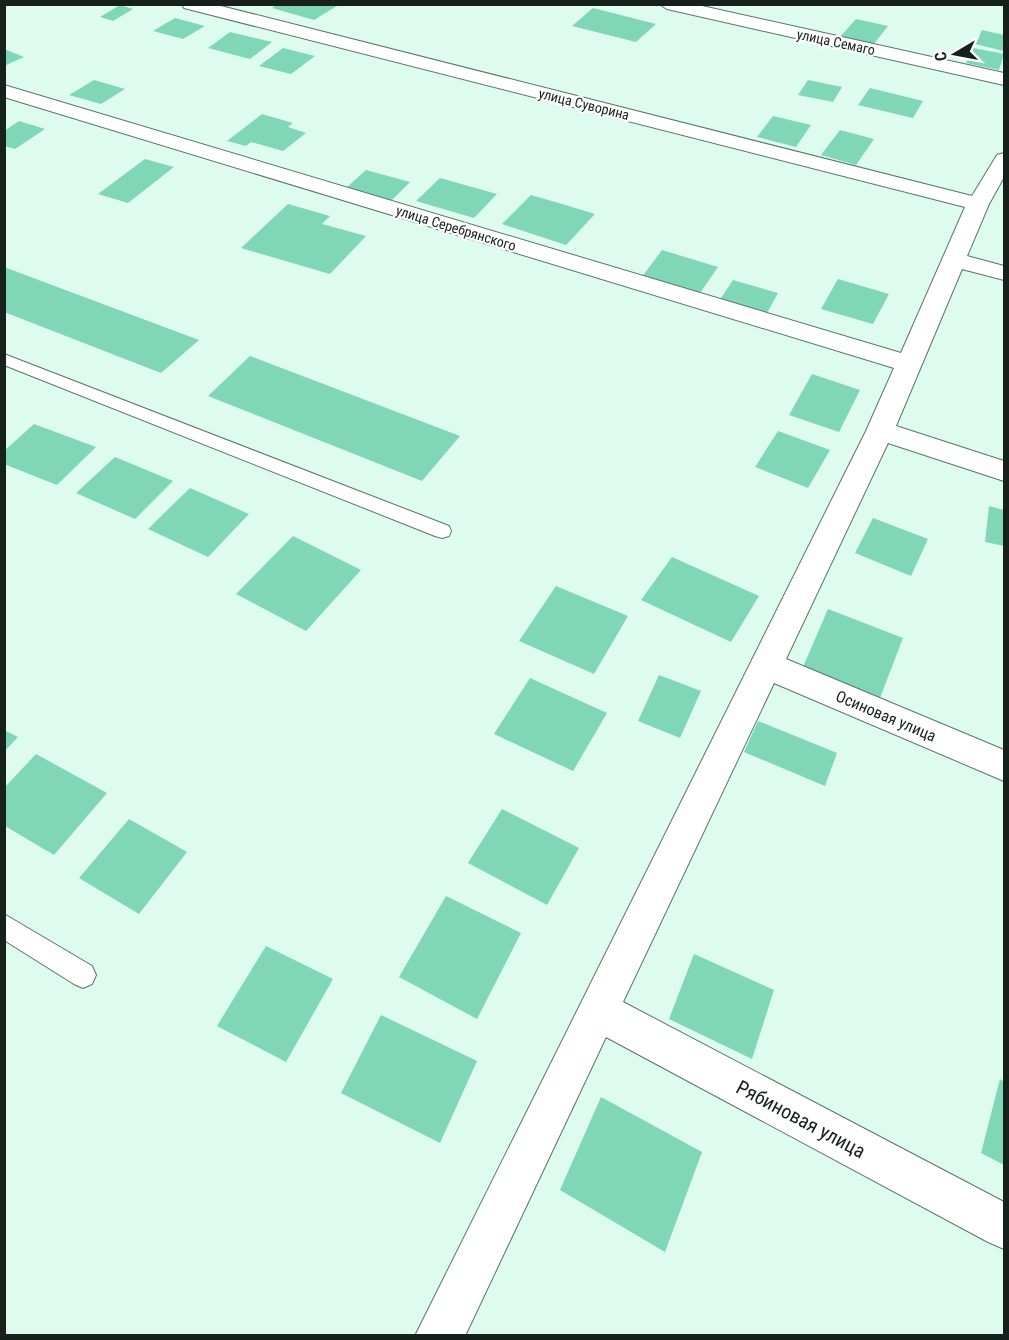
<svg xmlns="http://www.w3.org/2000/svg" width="1009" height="1340" viewBox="0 0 1009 1340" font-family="'Roboto Condensed',sans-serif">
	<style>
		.building { fill: #7fd7b7 }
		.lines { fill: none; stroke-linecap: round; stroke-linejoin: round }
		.lane-casing { stroke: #59756a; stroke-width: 2 }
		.street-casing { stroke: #59756a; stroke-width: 2 }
		.lane { fill: #fff; fill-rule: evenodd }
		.street { fill: #fff; fill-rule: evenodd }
		.labels { text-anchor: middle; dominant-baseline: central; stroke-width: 4.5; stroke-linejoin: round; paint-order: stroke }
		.far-street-label { font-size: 14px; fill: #16211d; stroke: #fff }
		.street-label { font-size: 16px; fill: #16211d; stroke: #fff }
		.near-street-label { font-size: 20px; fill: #16211d; stroke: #fff }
	</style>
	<rect width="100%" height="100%" fill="#ddfcef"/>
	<path class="building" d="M278 4H340L314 20 272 8Z
		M120 5 133 9 113 21 100 17Z
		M593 8 656 24 636 42 572 26Z
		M175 18 205 26 183 39 153 31Z
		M856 19 888 26 873 45 840 37Z
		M982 30 1004 35V51L975 44Z
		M230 32 272 42 250 59 208 48Z
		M283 48 315 56 291 74 259 66Z
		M974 48 1004 54 999 70 966 63Z
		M4 49 24 57 4 66Z
		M94 80 125 89 101 104 69 95Z
		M808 80 842 87 833 102 798 95Z
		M870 88 923 101 913 118 858 105Z
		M262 114 293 123 288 127 306 133 283 151 251 142 246 146 227 141Z
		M773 116 811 125 796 147 757 137Z
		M19 121 45 129 15 149 4 146V131Z
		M840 130 874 139 856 165 821 155Z
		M145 159 174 167 128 203 98 194Z
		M366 170 410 182 391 201 346 188Z
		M440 178 497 194 474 218 416 201Z
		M531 195 562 204 595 214 566 245 502 224Z
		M288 204 330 216 322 224 366 236 330 274 241 248Z
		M662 250 718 267 698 296 641 278Z
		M4 267 199 340 161 373 4 312Z
		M838 279 889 294 873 324 821 309Z
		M733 280 778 293 766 315 719 301Z
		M250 356 460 436 422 481 208 396Z
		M812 374 860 390 839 432 789 415Z
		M34 424 96 447 57 485 4 464V451Z
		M778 431 830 450 808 488 755 467Z
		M115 457 173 481 135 519 76 493Z
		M190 488 249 514 208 557 148 529Z
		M989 506 1004 510V546L985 542Z
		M873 518 928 539 911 576 855 553Z
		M293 536 361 570 306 631 236 594Z
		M672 557 759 596 731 642 641 600Z
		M556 586 628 616 594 674 519 641Z
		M828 609 903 638 880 698 803 667Z
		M659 675 701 691 680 738 638 721Z
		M530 678 607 713 573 771 494 734Z
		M758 721 837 753 825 786 744 752Z
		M4 730 18 737 4 752Z
		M36 754 107 793 54 855 5 826V787Z
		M502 809 579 848 547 905 468 863Z
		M129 819 187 852 139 914 79 878Z
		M446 896 521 933 477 1019 399 977Z
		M266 946 333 979 286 1062 217 1026Z
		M694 954 774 990 752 1059 669 1019Z
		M381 1015 477 1061 440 1143 341 1093Z
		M1000 1079 1004 1082V1165L981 1153Z
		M601 1097 702 1152 665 1252 560 1190Z"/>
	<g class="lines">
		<g class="lane-casing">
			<path id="lane" d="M4 354 449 526 451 531 449 536 442 538 435 536 4 365Z
				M4 914 92 966 96 975 92 984 83 988 74 984 4 940Z"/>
		</g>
		<g class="street-casing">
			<path id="street" d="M182 4H213L972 196 997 155 1004 153V177L989 204 967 256 1004 266V280L962 269 896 426 1004 461V481L888 443 786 659 1004 750V781L774 683 623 1002 1004 1202V1249L988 1242 606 1037 465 1336H415L866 431 894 368 4 97V85L901 353 965 207 184 8Z
				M659 4H693L1004 73V85L667 9Z"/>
		</g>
		<use href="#lane" class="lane"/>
		<use href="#street" class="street"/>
	</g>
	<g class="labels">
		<g class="far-street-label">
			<text transform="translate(836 42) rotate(12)">улица Семаго</text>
			<text transform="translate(584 104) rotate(14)">улица Суворина</text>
			<text transform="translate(456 228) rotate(17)">улица Серебрянского</text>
		</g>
		<g class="street-label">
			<text transform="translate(886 716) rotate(23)">Осиновая улица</text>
		</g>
		<g class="near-street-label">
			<text transform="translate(801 1119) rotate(28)">Рябиновая улица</text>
		</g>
	</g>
	<rect width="1009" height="1340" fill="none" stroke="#16211d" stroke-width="12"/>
	<g transform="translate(955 54) rotate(260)" stroke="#ffffff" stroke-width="4.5" paint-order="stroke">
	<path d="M0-4.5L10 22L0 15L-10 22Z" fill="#16211d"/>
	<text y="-9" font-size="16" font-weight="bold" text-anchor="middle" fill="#16211d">С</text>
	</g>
</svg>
